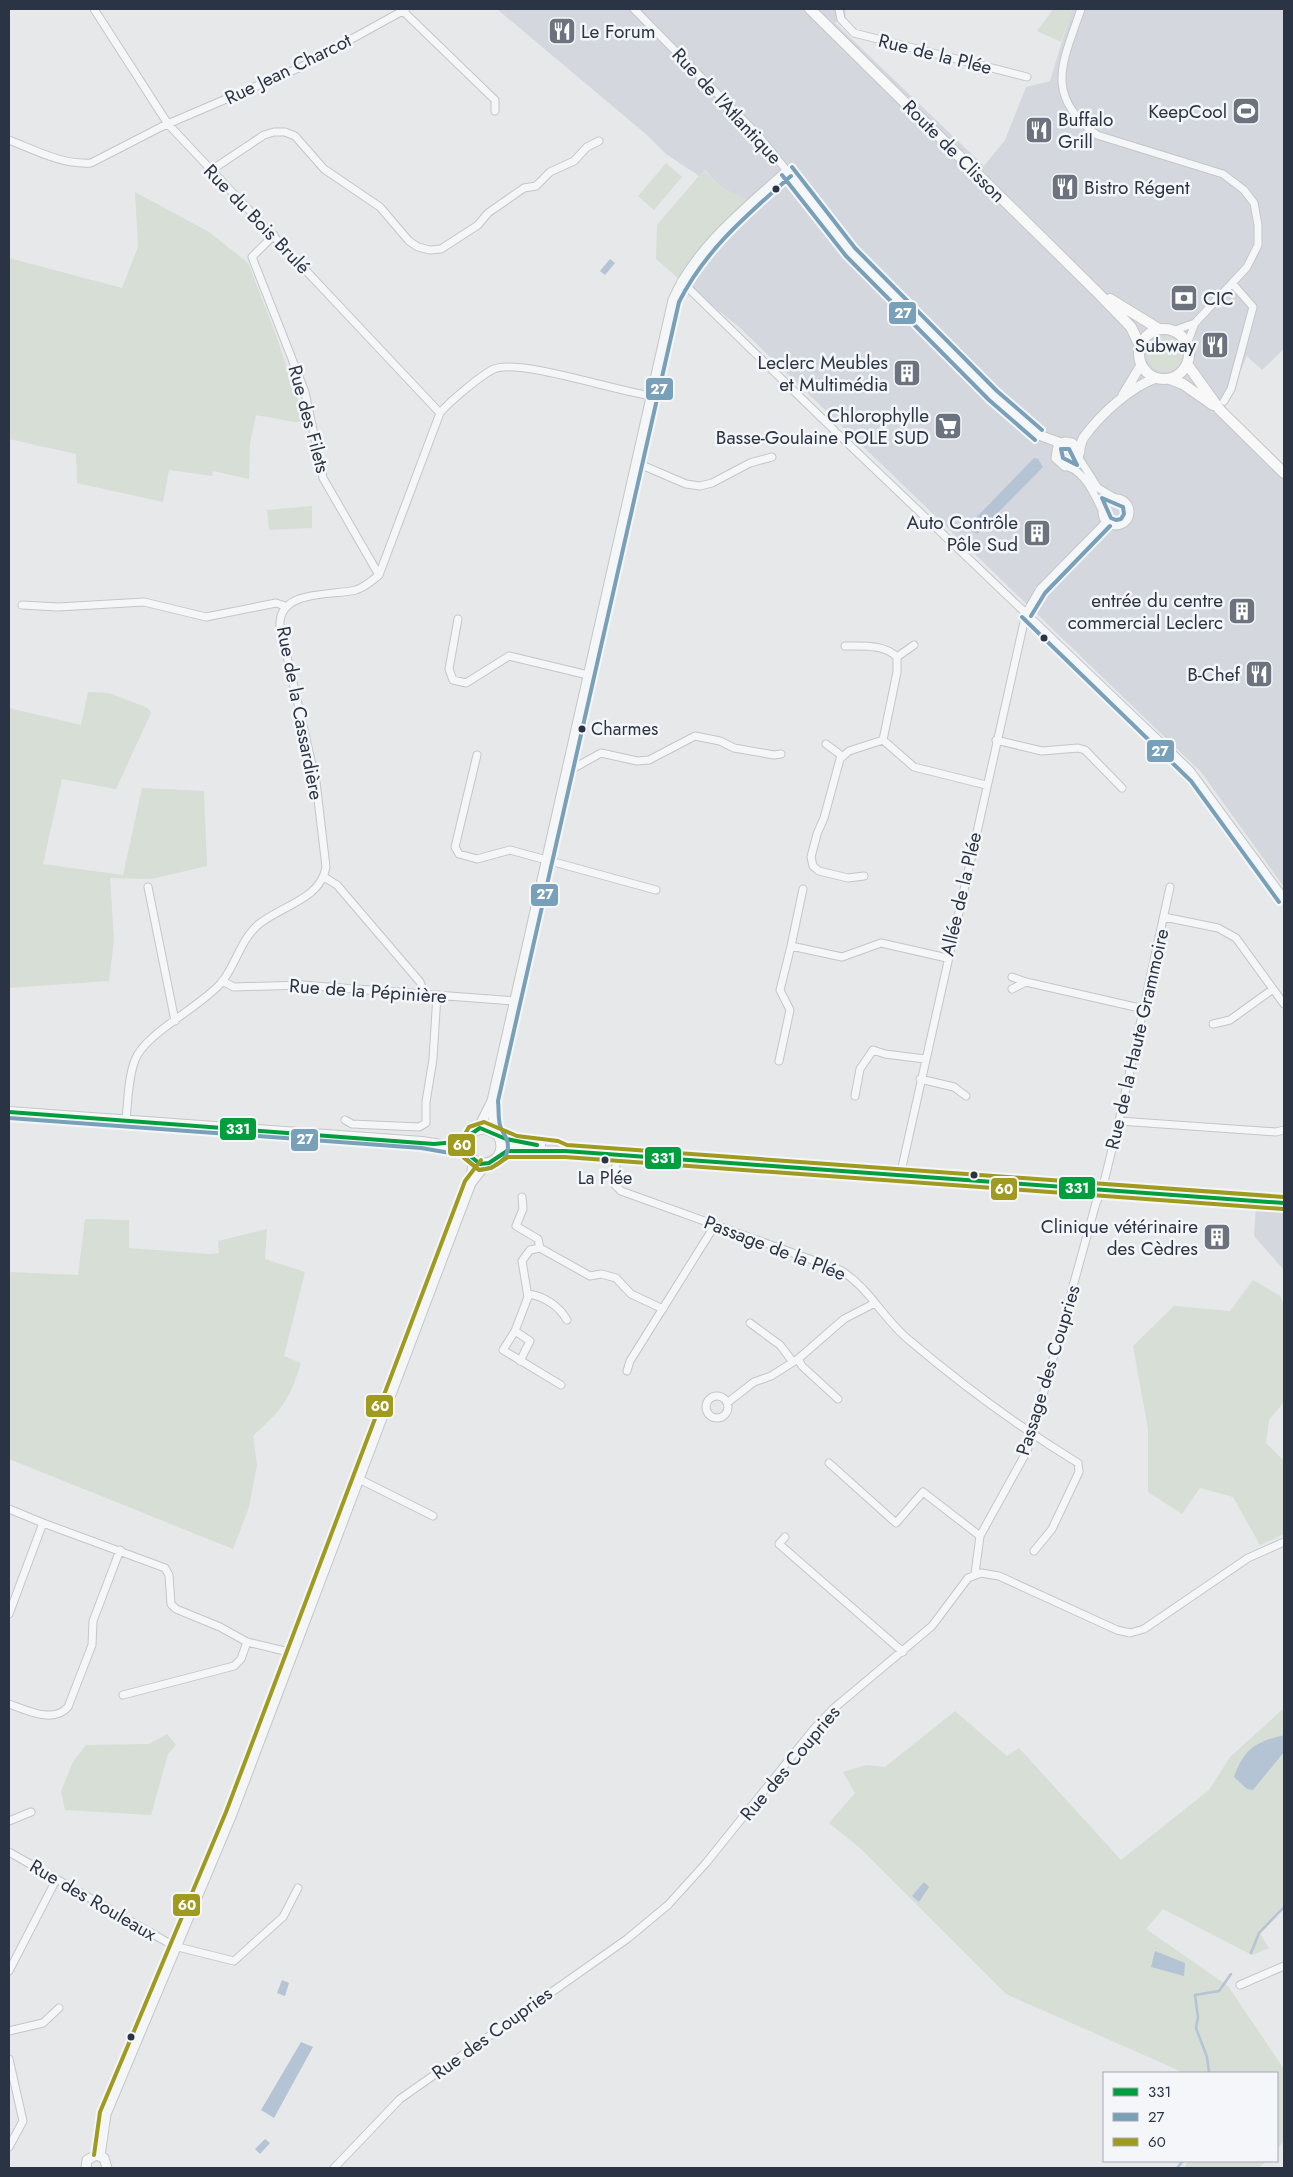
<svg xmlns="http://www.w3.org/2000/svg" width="1293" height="2177" viewBox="0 0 1293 2177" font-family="Jost,sans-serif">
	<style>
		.built { fill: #d4d7dd }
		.green { fill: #d6ded6 }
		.water { fill: #b4c4d5 }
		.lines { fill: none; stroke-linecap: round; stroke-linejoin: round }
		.stream { stroke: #b4c4d5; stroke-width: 2.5 }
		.minor-casing { stroke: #c4c6c8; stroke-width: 9 }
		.tertiary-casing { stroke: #c4c6c8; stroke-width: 11 }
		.secondary-casing { stroke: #c4c6c8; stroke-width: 12 }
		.minor { stroke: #f5f6f7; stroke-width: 7 }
		.tertiary { stroke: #f5f6f7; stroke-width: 9 }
		.secondary { stroke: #f8f8f8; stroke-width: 10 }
		.bus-1-casing { stroke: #f4f6f9; stroke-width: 8 }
		.bus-2-casing { stroke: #f4f6f9; stroke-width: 8 }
		.bus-3-casing { stroke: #f4f6f9; stroke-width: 8 }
		.bus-1 { stroke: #009e3d; stroke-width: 4 }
		.bus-2 { stroke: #78a0b9; stroke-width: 4 }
		.bus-3 { stroke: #a09a1f; stroke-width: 4 }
		.bus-dot { fill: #2b3445; stroke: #f4f6f9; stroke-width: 2 }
		.labels { text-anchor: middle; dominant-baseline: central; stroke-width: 5; stroke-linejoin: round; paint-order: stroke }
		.bus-label { font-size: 18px; fill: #2b3445; stroke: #f4f6f9; text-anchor: start }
		.poi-label { font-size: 19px; fill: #2b3445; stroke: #f4f6f9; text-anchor: end }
		.street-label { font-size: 19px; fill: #2b3445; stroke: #f4f6f9 }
		.line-badge { stroke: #f4f6f9; stroke-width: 2 }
		.badge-label { font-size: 14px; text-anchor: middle; font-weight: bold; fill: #fff }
	</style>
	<rect width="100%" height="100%" fill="#e6e8ea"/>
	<path class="built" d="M497 9H845L846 15 835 23 984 166 1005 140 1026 87 1050 81 1072 9H1284V349L1262 370 1247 356 1224 410 1284 466V887L1201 772 739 327 678 278 696 251 746 200 722 188 705 170 699 176 666 154 647 135Z
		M1256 1206 1284 1210V1270L1254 1236Z"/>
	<path class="green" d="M1048 9H1072L1061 42 1037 31 1052 11Z
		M666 163 682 177 654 210 638 196Z
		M704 170 722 188 746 200 696 251 678 278 656 259 657 225Z
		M135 192 209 232 248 263 276 335 305 421 294 422 256 415 250 444 249 479 213 471 212 476 169 470 163 502 77 483 76 454 9 439V258L122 288 138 247Z
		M1147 354a18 18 0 1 1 36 0a18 18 0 1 1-36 0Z
		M312 506V528L269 530 267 510Z
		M88 692 109 693 148 708 151 713 116 789 62 779 43 864 123 875 142 788 204 791 207 866 151 879 110 878 114 940 109 981 9 988V708L81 725Z
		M85 1219 129 1220V1248L210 1254 219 1253 218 1241 267 1229 265 1259 305 1272 284 1356 301 1363C289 1402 282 1409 253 1436L257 1465 249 1507 233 1549 9 1459V1272L78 1275Z
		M1253 1280 1280 1296 1284 1304V1402L1269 1420 1266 1443 1284 1461V1534L1260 1545 1233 1497 1200 1488 1182 1514 1148 1492V1429L1133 1346 1174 1306 1230 1311Z
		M1284 1708V1909L1260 1934 1269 1948 1252 1955 1163 1909 1146 1929 1228 1986 1284 2069V2141L1277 2149V2073H1180V2071L1006 1994 861 1849 829 1823 855 1793 843 1772 866 1765 885 1767 955 1711 1007 1756 1019 1748 1121 1860 1209 1790 1230 1757Z
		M167 1734 176 1745 168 1754 151 1815 65 1810 61 1791 73 1762 86 1745 149 1744Z
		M1188 2161H1266L1259 2168H1184Z"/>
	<path class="water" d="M610 259 615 263 605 275 600 271Z
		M1034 458 1038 459 1043 467 977 534 970 530V524Z
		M1284 1735V1752L1253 1790 1247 1789 1234 1777C1244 1749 1255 1742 1284 1735Z
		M924 1882 929 1887 919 1902 912 1896Z
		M1155 1951 1185 1963 1184 1976 1151 1967Z
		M282 1980 289 1983 285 1996 277 1993Z
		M301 2042 313 2047 274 2118 261 2110Z
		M265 2139 270 2143 260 2154 255 2149Z"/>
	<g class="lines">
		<path class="stream" d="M1251 1953 1259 1933 1284 1907
			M1209 2073 1207 2057 1196 2028 1198 2017 1195 1995 1219 1991 1231 1974
			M1177 2168 1183 2161"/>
		<g class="minor-casing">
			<path id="minor" d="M94 9 168 124 440 413
				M634 9 759 136 787 171
				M839 9 841 19 854 33 1027 77
				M1081 9C1063 62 1043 95 1097 135L1223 174 1244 190 1254 203 1258 225V245L1247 267 1195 323 1173 331
				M403 11 495 100V111
				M9 140C35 150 62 165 91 163L163 126 301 67 406 9
				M210 171 264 135 274 132H285L295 136 324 169 380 207 409 241 418 247 430 250 441 249 478 225 488 213 524 188 536 186 550 172 574 161 587 147 599 141
				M274 235 252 257 305 392 323 478 379 575
				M681 281 834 430
				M1187 344 1195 323
				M1224 401 1231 389 1253 307 1232 283
				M838 434 1190 770 1284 898
				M1079 458 1098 488 1115 498
				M637 463 686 484 700 486 712 483 750 463 772 457
				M1069 467C1086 474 1094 494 1102 510
				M1102 512a14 14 0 1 1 28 0a14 14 0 1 1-28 0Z
				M22 605 58 607 144 602 206 617 276 603 285 606
				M458 619 449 669 453 680 466 683 509 656 588 675
				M845 646C863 646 884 644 897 657V672L883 740
				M897 657 914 645
				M996 740 1042 751 1078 748 1085 750 1122 788
				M826 744 842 756
				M477 755 455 847 459 854 477 859 510 850 656 890
				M567 767 574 768 601 753 637 761 649 760 695 736 720 741 734 748 774 755 781 754
				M864 876 848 878 819 871 813 866 811 857 817 834 824 818 840 759 849 751 883 740 914 767 986 785
				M324 877 337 885 420 982 425 994
				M148 887 175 1021
				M1164 917 1218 928 1236 938 1284 1004
				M791 946 803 889
				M1012 977 1026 982
				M222 981 234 987 302 985 515 1001
				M1012 989 1026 982 1144 1009
				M1213 1024 1230 1020 1273 989
				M779 1061 790 1010 780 990 791 946 842 957 881 943 947 958
				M920 1079 954 1087 966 1096
				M855 1096 860 1069 873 1050 885 1054 925 1059
				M126 1120C128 1101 128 1078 135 1060 145 1033 201 1007 222 982 236 964 241 939 259 924 281 906 321 899 326 867L316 782 280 626C278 589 332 596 356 590 365 587 372 581 379 575L440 413C449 402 481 375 494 369 519 358 618 392 652 396
				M345 1120 352 1124 419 1127 426 1123V1102L433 1059 437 995
				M1119 1121 1276 1132 1284 1130
				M617 1155 614 1184 621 1191 840 1270C869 1287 883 1319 909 1340 962 1385 1019 1427 1078 1463L1079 1472 1052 1529 1034 1551
				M900 1176 1026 613 1040 589 1106 522
				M522 1197 523 1209 516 1226 538 1239 540 1248
				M528 1294C544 1296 559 1306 567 1320
				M750 1323 780 1345 793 1362
				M515 1331 530 1341 520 1361
				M798 1359 802 1366 838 1399
				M627 1371 630 1361 715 1225
				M561 1385 503 1350 515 1331 528 1297 522 1261 530 1250 540 1248 590 1276 601 1274 616 1278 631 1294 663 1309
				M706 1407a11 11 0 1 1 22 0a11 11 0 1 1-22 0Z
				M727 1403 754 1382 771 1376 798 1359 844 1319 875 1303
				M829 1463 896 1523 923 1492 980 1536
				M359 1479 433 1516
				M9 1509 43 1523 9 1614
				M43 1523 165 1568 169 1575 171 1604 176 1609 220 1627 247 1642 293 1653
				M785 1537 779 1544 903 1652
				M975 1574 980 1536 1027 1451 1033 1431 1096 1203 1102 1190 1119 1121 1170 887
				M123 1695 234 1666 241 1659 247 1642
				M9 1704C26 1710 53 1724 68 1707L92 1645 93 1621 120 1550
				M9 1821 31 1812
				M9 1852 174 1946 234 1961 283 1917 298 1888
				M9 1971 56 1880
				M1240 1985 1284 1966
				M9 2031 43 2023 59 2008
				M9 2059 23 2121 9 2147
				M334 2168 400 2099 627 1939 668 1905 706 1863 813 1730 833 1709 932 1626 968 1578 981 1573 999 1576 1117 1630 1130 1633 1144 1629 1248 1558 1284 1542"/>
		</g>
		<g class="tertiary-casing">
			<path id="tertiary" d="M1123 395 1141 365
				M1080 452 1072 443 1065 442 1058 446 1056 458 1065 466C1084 467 1076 448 1084 437 1100 415 1130 387 1156 378
				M492 1102 495 1132
				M478 1129 492 1101 507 1035 673 300C696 247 745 209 787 171L850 252 993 396 1039 435 1061 443
				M471 1183 473 1160
				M100 2156 106 2114 232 1814 471 1183 486 1164
				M86 2168 87 2160 96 2155 104 2158 107 2168"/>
		</g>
		<g class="secondary-casing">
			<path id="secondary" d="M810 9 1098 293 1131 327 1140 346
				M1110 299 1159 329
				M1139 354a25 25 0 1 1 50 0a25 25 0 1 1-50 0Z
				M1187 364 1220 410 1284 473
				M1170 379 1183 384 1213 405
				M9 1112 422 1142 466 1149
				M499 1136C506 1152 497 1164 480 1164 474 1161 468 1157 467 1150 466 1144 467 1139 470 1135 483 1120 496 1136 509 1140 519 1143 530 1144 540 1145
				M501 1153C521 1146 544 1154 565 1151L1284 1203"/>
		</g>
		<use href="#minor" class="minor"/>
		<use href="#tertiary" class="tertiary"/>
		<use href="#secondary" class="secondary"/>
		<g class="bus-1-casing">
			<path id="bus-1" d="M9 1112 434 1144 467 1141
				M467 1141 471 1134 480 1128 506 1139 537 1145
				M466 1149 469 1155 480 1164 489 1163 507 1151H565L1284 1203"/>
		</g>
		<g class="bus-2-casing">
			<path id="bus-2" d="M792 167 855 248 997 391 1042 430
				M782 175 846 256 989 400 1035 440
				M1061 449H1069L1077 465 1063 458Z
				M1102 498 1123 507 1124 514 1121 519 1116 520 1111 518Z
				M1031 616 1045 593 1110 526
				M1022 617 1191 781 1279 902
				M9 1118 421 1148 462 1155 479 1170C496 1169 512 1158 507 1140 505 1134 501 1131 500 1125 498 1118 499 1109 498 1101L679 302C705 250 748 214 791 176"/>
		</g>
		<g class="bus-3-casing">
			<path id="bus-3" d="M1284 1209 565 1157H508L491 1168 479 1170 464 1158 461 1141 469 1127 484 1122 517 1136 558 1141 567 1145 1284 1197
				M94 2155 100 2112 226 1812 465 1181 481 1160"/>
		</g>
		<use href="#bus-1" class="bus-1"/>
		<use href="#bus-2" class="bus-2"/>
		<use href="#bus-3" class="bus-3"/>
	</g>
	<defs>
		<g id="restaurant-square" transform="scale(1.4375)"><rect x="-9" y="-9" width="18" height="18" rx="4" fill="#6c737f" stroke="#f4f6f9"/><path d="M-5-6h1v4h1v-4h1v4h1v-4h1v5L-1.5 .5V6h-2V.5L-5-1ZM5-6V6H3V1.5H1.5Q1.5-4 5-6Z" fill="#fff"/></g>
		<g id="stadium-square" transform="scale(1.4375)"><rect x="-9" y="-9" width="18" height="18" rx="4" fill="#6c737f" stroke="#f4f6f9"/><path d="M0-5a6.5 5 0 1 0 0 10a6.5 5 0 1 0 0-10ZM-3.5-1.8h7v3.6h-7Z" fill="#fff"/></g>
		<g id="bank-square" transform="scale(1.4375)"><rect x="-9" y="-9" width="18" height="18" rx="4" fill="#6c737f" stroke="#f4f6f9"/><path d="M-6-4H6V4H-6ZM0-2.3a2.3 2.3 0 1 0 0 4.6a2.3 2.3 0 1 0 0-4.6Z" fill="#fff"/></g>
		<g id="building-square" transform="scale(1.4375)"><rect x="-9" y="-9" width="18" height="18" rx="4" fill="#6c737f" stroke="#f4f6f9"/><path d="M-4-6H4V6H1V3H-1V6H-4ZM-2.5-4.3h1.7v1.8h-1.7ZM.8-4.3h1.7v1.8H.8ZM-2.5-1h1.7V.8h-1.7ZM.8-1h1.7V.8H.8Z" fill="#fff"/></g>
		<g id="supermarket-square" transform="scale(1.4375)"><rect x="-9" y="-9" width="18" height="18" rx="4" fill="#6c737f" stroke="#f4f6f9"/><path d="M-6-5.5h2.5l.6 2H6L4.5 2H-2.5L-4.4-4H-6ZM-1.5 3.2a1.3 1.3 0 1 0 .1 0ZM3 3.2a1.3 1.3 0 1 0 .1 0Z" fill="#fff"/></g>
	</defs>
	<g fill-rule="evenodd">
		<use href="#restaurant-square" x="562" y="31"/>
		<use href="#stadium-square" x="1246" y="111"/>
		<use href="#restaurant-square" x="1039" y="130"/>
		<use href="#restaurant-square" x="1065" y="187"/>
		<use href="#bank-square" x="1184" y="298"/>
		<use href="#restaurant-square" x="1215" y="345"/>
		<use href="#building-square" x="907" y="373"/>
		<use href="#supermarket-square" x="948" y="426"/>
		<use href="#building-square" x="1037" y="533"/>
		<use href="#building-square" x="1242" y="611"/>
		<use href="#restaurant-square" x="1259" y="674"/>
		<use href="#building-square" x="1217" y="1237"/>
	</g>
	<g class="bus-dot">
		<circle cx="776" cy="189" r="4.5"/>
		<circle cx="1044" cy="638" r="4.5"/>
		<circle cx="582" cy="729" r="4.5"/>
		<circle cx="605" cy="1160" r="4.5"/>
		<circle cx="974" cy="1175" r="4.5"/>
		<circle cx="131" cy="2037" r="4.5"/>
	</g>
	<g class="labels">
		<g class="bus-label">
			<text x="591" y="729">Charmes</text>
			<text x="605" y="1178" text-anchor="middle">La Plée</text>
		</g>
		<g class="poi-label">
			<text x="581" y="31" text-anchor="start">Le Forum</text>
			<text x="1227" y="111">KeepCool</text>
			<text x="1058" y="119" text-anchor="start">Buffalo<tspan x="1058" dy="22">Grill</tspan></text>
			<text x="1084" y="187" text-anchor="start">Bistro Régent</text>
			<text x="1203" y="298" text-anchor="start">CIC</text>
			<text x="1196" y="345">Subway</text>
			<text x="888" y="362">Leclerc Meubles<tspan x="888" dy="22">et Multimédia</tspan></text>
			<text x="929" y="415">Chlorophylle<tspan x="929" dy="22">Basse-Goulaine POLE SUD</tspan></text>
			<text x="1018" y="522">Auto Contrôle<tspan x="1018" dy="22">Pôle Sud</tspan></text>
			<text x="1223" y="600">entrée du centre<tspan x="1223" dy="22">commercial Leclerc</tspan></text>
			<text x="1240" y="674">B-Chef</text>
			<text x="1198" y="1226">Clinique vétérinaire<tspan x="1198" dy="22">des Cèdres</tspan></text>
		</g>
		<g class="street-label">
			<text transform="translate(935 54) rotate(14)">Rue de la Plée</text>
			<text transform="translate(288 69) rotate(-26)">Rue Jean Charcot</text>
			<text transform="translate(727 106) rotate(47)">Rue de l'Atlantique</text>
			<text transform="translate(954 151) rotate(45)">Route de Clisson</text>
			<text transform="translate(257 219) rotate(46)">Rue du Bois Brulé</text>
			<text transform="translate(309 419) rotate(75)">Rue des Filets</text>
			<text transform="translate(300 713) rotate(79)">Rue de la Cassardière</text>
			<text transform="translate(961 894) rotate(-77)">Allée de la Plée</text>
			<text transform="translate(368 991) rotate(4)">Rue de la Pépinière</text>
			<text transform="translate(1137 1039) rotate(-77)">Rue de la Haute Grammoire</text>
			<text transform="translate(775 1248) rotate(21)">Passage de la Plée</text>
			<text transform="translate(1048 1370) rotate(-73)">Passage des Coupries</text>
			<text transform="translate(790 1763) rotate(-50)">Rue des Coupries</text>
			<text transform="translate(93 1900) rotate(30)">Rue des Rouleaux</text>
			<text transform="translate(492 2033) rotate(-36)">Rue des Coupries</text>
		</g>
	</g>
	<g class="line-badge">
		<rect x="888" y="301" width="29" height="24" rx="5" fill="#78a0b9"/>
		<rect x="645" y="377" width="29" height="24" rx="5" fill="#78a0b9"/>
		<rect x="1146" y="739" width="29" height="24" rx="5" fill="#78a0b9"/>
		<rect x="530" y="883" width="29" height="24" rx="5" fill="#78a0b9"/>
		<rect x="219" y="1117" width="38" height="24" rx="5" fill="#009e3d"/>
		<rect x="290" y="1128" width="29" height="24" rx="5" fill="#78a0b9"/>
		<rect x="447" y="1133" width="29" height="24" rx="5" fill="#a09a1f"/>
		<rect x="644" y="1146" width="38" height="24" rx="5" fill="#009e3d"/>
		<rect x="1058" y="1176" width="38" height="24" rx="5" fill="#009e3d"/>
		<rect x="990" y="1177" width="28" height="24" rx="5" fill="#a09a1f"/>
		<rect x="365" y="1394" width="29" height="24" rx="5" fill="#a09a1f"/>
		<rect x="172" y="1893" width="29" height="24" rx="5" fill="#a09a1f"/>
	</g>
	<g class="badge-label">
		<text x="903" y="318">27</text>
		<text x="659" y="394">27</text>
		<text x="1160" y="756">27</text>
		<text x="545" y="899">27</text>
		<text x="238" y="1134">331</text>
		<text x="305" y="1144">27</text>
		<text x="462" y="1150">60</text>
		<text x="663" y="1163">331</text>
		<text x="1077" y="1193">331</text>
		<text x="1004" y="1194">60</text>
		<text x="380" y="1411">60</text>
		<text x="187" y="1910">60</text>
	</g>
	<rect width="1293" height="2177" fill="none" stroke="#2b3445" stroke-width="20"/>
	<rect x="1103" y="2072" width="175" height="90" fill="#f4f6f9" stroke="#a4a8b1"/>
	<rect x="1113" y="2088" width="25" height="8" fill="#009e3d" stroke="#a4a8b1"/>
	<text x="1148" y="2097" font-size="15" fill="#2b3445">331</text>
	<rect x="1113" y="2113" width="25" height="8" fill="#78a0b9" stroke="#a4a8b1"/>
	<text x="1148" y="2122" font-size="15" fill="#2b3445">27</text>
	<rect x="1113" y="2138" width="25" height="8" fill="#a09a1f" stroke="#a4a8b1"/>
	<text x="1148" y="2147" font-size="15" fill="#2b3445">60</text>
</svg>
